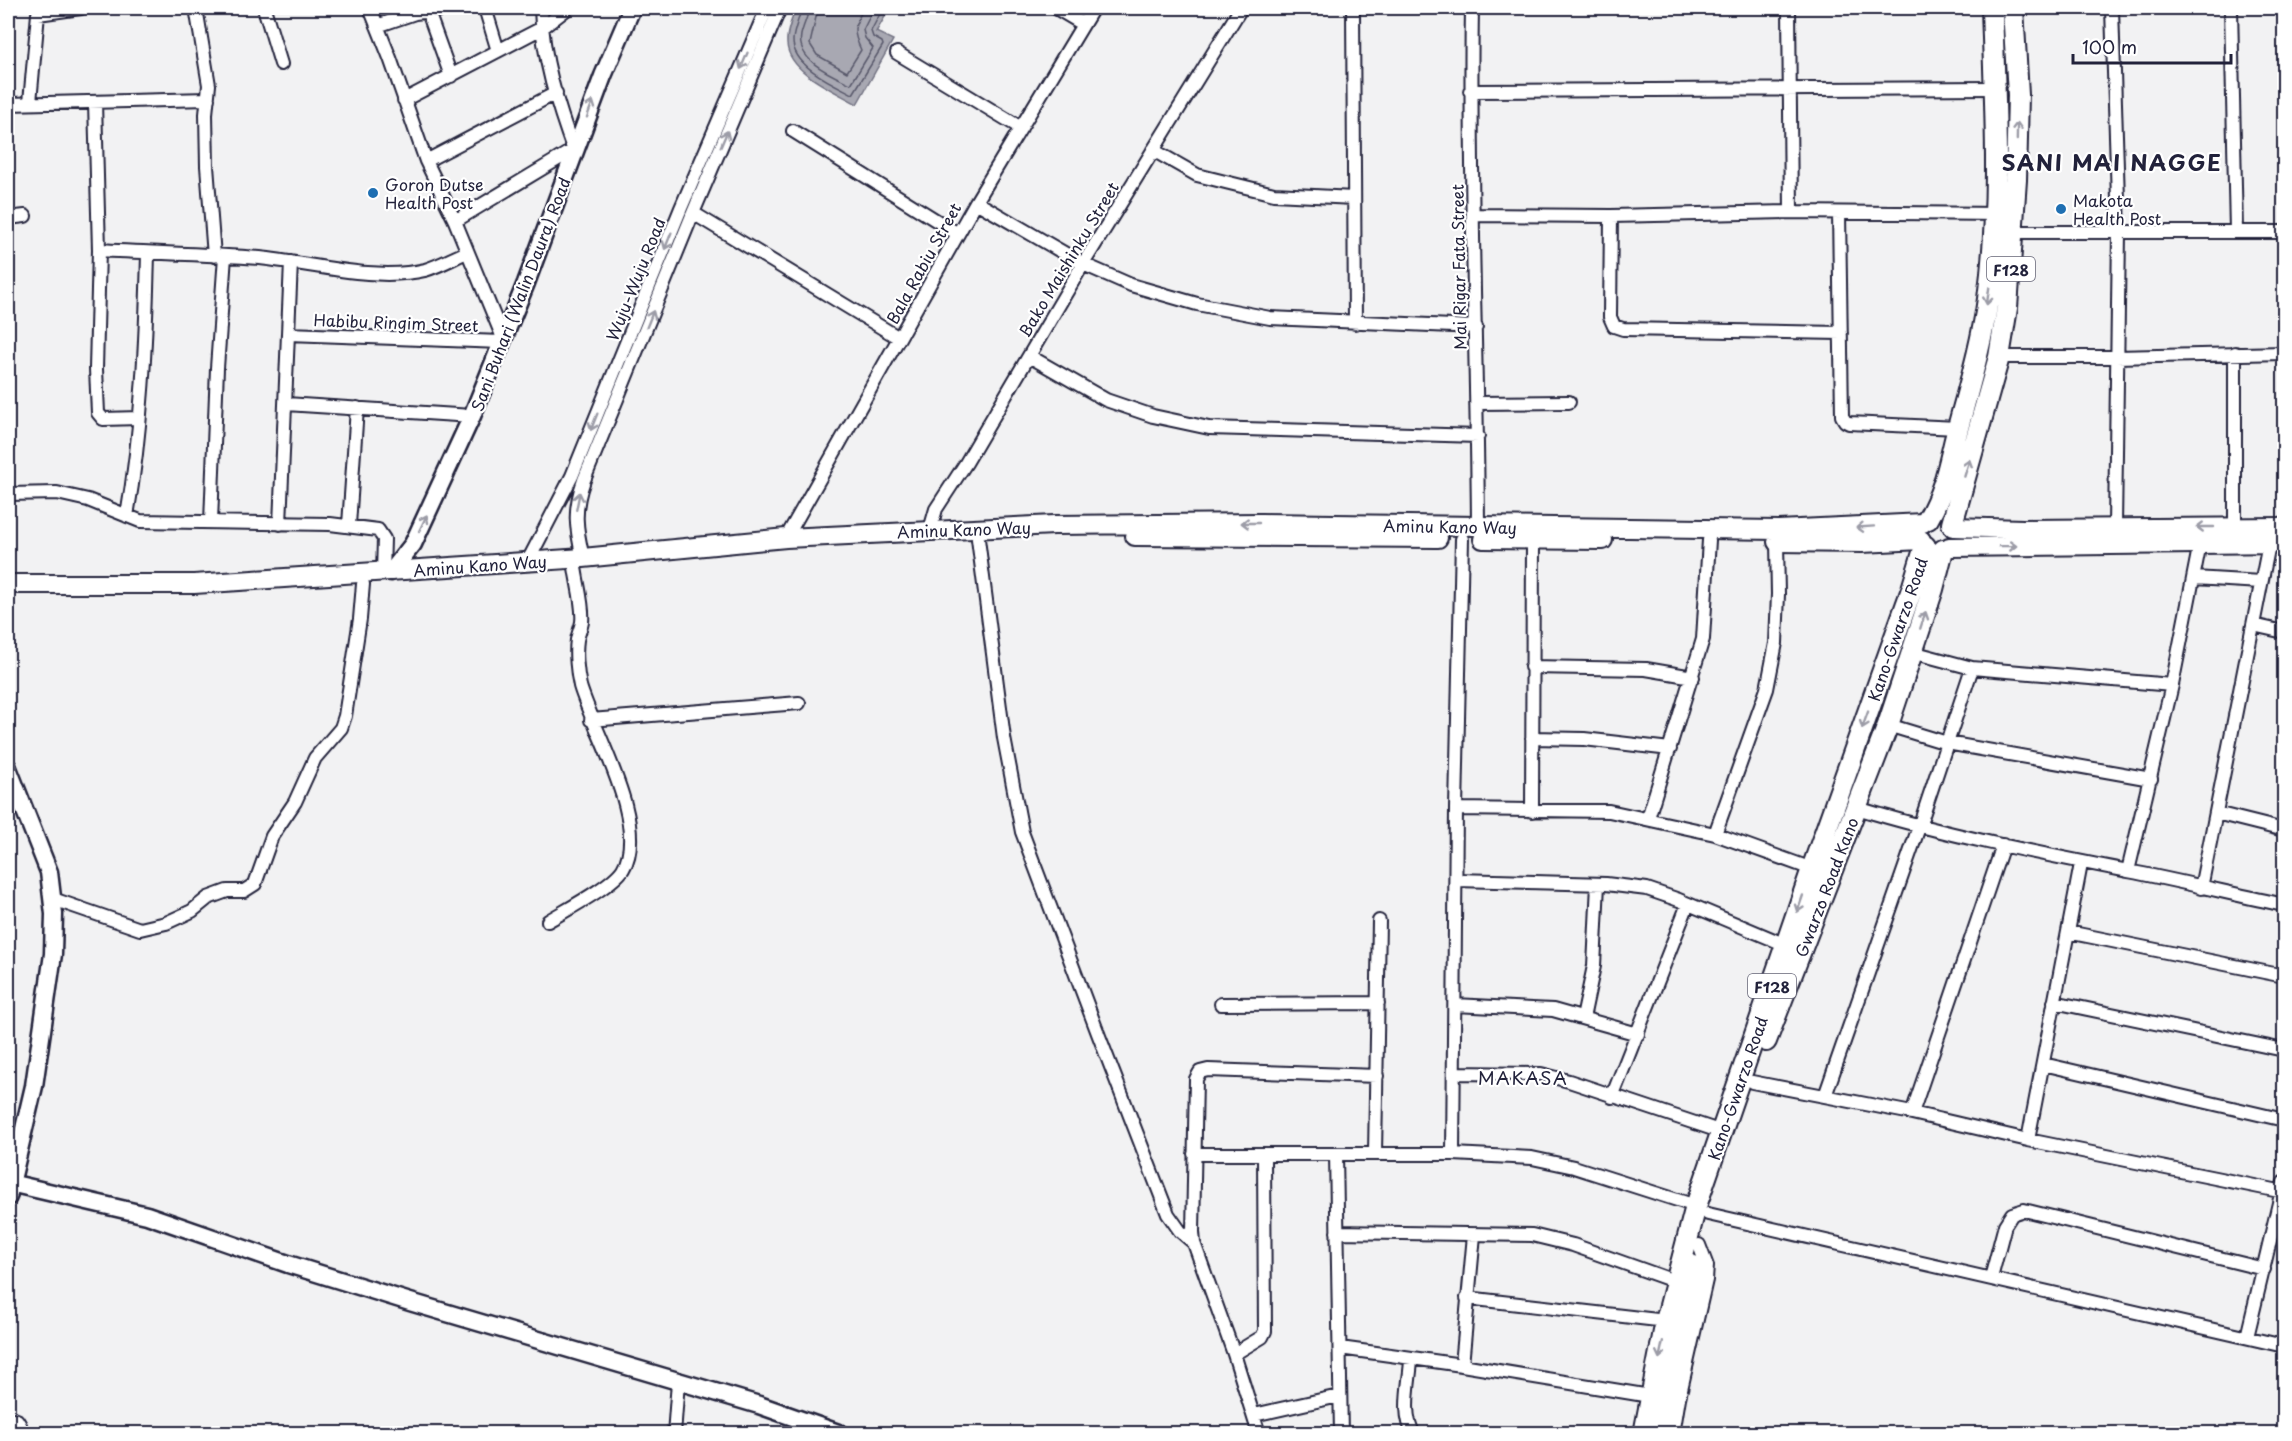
<svg xmlns="http://www.w3.org/2000/svg" width="2292" height="1441" viewBox="0 0 2292 1441" font-family="'Playpen Sans',sans-serif">
	<style>
		.water { fill: #a8a8b2; stroke: #727282; stroke-width: 1.5 }
		.lines { fill: none; stroke-linecap: round; stroke-linejoin: round }
		.shore { stroke: #58586b; stroke-width: 1.5 }
		.minor-casing { stroke: #22223b; stroke-width: 16 }
		.tertiary-casing { stroke: #22223b; stroke-width: 21 }
		.secondary-casing { stroke: #22223b; stroke-width: 22 }
		.primary-casing { stroke: #22223b; stroke-width: 24 }
		.minor { stroke: #fff; stroke-width: 12 }
		.tertiary { stroke: #fff; stroke-width: 16 }
		.secondary { stroke: #fff; stroke-width: 18 }
		.primary { stroke: #fff; stroke-width: 20 }
		.oneway { stroke: #9c9ca7 }
		.poi-dot { fill: #1f6fb2; stroke: #fff; stroke-width: 2 }
		.labels { text-anchor: middle; dominant-baseline: central; stroke-width: 4.5; stroke-linejoin: round; paint-order: stroke }
		.shield { fill: #fff; stroke: #646476; stroke-width: 1.5 }
		.shield-label { font-size: 15px; font-weight: bold; fill: #22223b }
		.poi-label { font-size: 16px; fill: #22223b; stroke: #fff; text-anchor: start }
		.street-label { font-size: 16px; fill: #22223b; stroke: #fff }
		.neighbourhood-label { font-size: 18px; letter-spacing: 1.5px; fill: #22223b; stroke: #fff }
		.district-label { font-size: 22px; font-weight: bold; letter-spacing: 1.5px; fill: #22223b; stroke: #fff }
	</style>
	<rect width="100%" height="100%" fill="#f2f2f3"/>
	<filter id="ink" filterUnits="userSpaceOnUse"><feTurbulence type="fractalNoise" baseFrequency=".0167" numOctaves="2"/><feDisplacementMap in="SourceGraphic" scale="12" xChannelSelector="R" yChannelSelector="G"/><feConvolveMatrix kernelMatrix="1 2 1 2 8 2 1 2 1" color-interpolation-filters="sRGB"/></filter>
	<g filter="url(#ink)">
		<path class="water" d="M796 8H890L876 32 893 40 857 104C835 91 789 73 787 44 786 32 792 19 796 8Z"/>
		<g class="lines">
			<path class="shore" d="M801 8C800 18 794 28 793 40 792 66 833 84 853 94L883 45 882 42 873 37 871 31 883 8
				M809 8C808 17 803 25 801 35 796 61 832 75 851 84L873 48 865 38 863 30 874 8
				M818 8 810 44 817 55 847 72 861 50C852 31 853 26 864 8"/>
			<g class="minor-casing">
				<path id="minor" d="M196 8 209 85 206 114 207 166 214 256
					M264 8 281 64
					M370 8 390 58 426 161 455 221 503 338
					M485 8 498 51
					M541 8C542 57 558 108 575 154
					M1056 8 1083 24
					M1353 8 1355 323
					M1472 8C1469 180 1477 354 1478 527
					M1789 8 1791 212
					M2112 8 2119 232 2115 527
					M2231 8 2236 231
					M428 12 451 76
					M377 26 415 13 456 8
					M897 53 1021 128
					M1470 91 1995 88
					M404 100 542 28 568 8
					M30 102 38 14 81 8
					M95 102 99 250 96 369 98 413 103 419 139 418
					M8 104 208 99
					M793 131 958 234
					M1153 150 1197 175 1274 194 1354 198
					M426 161 556 93
					M976 202 1083 264 1131 285 1197 304 1270 318 1476 327
					M693 213 899 338
					M1839 213 1842 416 1845 421 1849 423 1958 428
					M1474 215 1611 216 1791 212 2002 214
					M1611 216 1610 317 1614 326 1623 329 1841 333
					M8 218 25 216
					M455 221 573 150
					M2007 232H2284
					M99 250C153 253 207 254 260 258 311 263 374 282 425 270 439 266 453 258 467 252
					M289 334 501 342
					M1029 356 1106 400 1153 416 1209 428 1478 436
					M1999 357H2116L2284 353
					M1477 403 1569 402
					M286 404 472 416
					M8 494 57 493 88 500 140 521 330 524 378 530 384 539 383 572
					M127 516C142 430 146 341 148 253
					M211 522 217 368 225 256
					M280 524 291 262
					M349 525 357 408
					M2235 526V353
					M930 530 936 509 966 463 1083 264 1241 8
					M786 538 976 202 1093 8
					M978 539 1004 738 1022 832 1099 1036 1168 1214 1180 1231 1194 1243
					M583 558C576 528 573 510 584 480L693 213 780 8
					M528 561 572 476 681 208 767 8
					M2194 578 2261 582
					M2253 625 2284 632
					M1912 652 1972 668 2172 685
					M1531 667 1646 669 1693 677
					M591 720 799 703
					M1888 725 1947 743 2151 779
					M1532 738 1584 739 1670 749
					M1857 808C1945 835 2037 853 2128 871 2180 881 2232 894 2284 905
					M1456 809 1609 811 1715 834 1812 869
					M1532 811 1533 540
					M2216 813 2284 830
					M1648 818 1703 639 1709 540
					M1715 834 1767 689 1776 643 1778 594 1777 542
					M2128 871 2172 685 2200 543
					M1456 880 1606 884 1647 889 1679 900 1786 945
					M2201 888 2269 544
					M53 899 140 929 166 923 192 911 208 898 227 891H244L255 884 272 836 295 802 315 758 341 728 345 716 360 619 363 584
					M548 921C566 910 612 886 623 869 650 824 593 731 580 686 577 673 575 653 577 640 578 634 581 628 582 622 584 607 577 583 575 567
					M2068 932 2284 976
					M2054 1002 2284 1050
					M1221 1004 1378 1003
					M1455 1005 1553 1010 1638 1034
					M1583 1018 1594 966 1598 884
					M2043 1064 2284 1120
					M1455 1073 1541 1074 1569 1081 1722 1132
					M1752 1082 1912 1113 2028 1140 2284 1192
					M1825 1096 1919 827 1972 668
					M1612 1097 1688 904
					M1912 1113 2003 845
					M2028 1140 2081 864
					M1194 1154H1453L1532 1158 1574 1167 1696 1206
					M1336 1154 1341 1434
					M1375 1154 1379 921
					M1453 1154 1456 809 1462 539
					M1708 1214 2284 1346
					M1337 1232 1532 1235 1573 1245 1677 1282
					M1991 1278 2005 1225 2012 1214 2024 1210 2264 1269
					M1467 1298 1666 1321
					M2247 1337 2284 1182
					M1340 1348 1462 1365 1650 1396
					M1234 1354 1262 1337 1265 1331 1264 1154
					M1411 1360C1410 1382 1401 1414 1414 1434
					M1462 1365 1474 1235
					M1254 1415 1339 1396
					M8 1418 17 1420 20 1425 18 1434
					M674 1434 678 1382
					M1259 1434 1234 1354 1194 1243 1193 1232 1196 1079 1200 1072 1208 1070 1377 1076
					M1673 1434 1679 1398 1706 1280 1707 1266 1699 1245"/>
			</g>
			<g class="tertiary-casing">
				<path id="tertiary" d="M391 572 413 544 472 416 526 283 603 76 632 8
					M8 768 49 872 54 914 53 954 34 1086 8 1197
					M10 1183 147 1215 288 1264 410 1302 759 1405 841 1434"/>
			</g>
			<g class="secondary-casing">
				<path id="secondary" d="M1953 527 2023 529 2284 527
					M1135 536 1438 538
					M1483 539 1603 540
					M1777 542 1862 543 1921 540
					M1949 547 2284 543
					M8 584H194L583 558 786 538 1054 525 1260 523 1779 530 1923 523"/>
			</g>
			<g class="primary-casing">
				<path id="primary" d="M1928 519C1947 486 1949 460 1959 424 1970 383 1982 342 1988 299 2001 203 1995 105 1992 8
					M1952 524 1999 357 2007 308 2016 180 2018 95 2013 8
					M1766 1041 1888 725 1933 589 1943 550
					M1644 1434 1666 1321 1696 1206 1812 869 1912 589 1925 546
					M1659 1434 1694 1266"/>
			</g>
			<use href="#minor" class="minor"/>
			<use href="#tertiary" class="tertiary"/>
			<use href="#secondary" class="secondary"/>
			<use href="#primary" class="primary"/>
		</g>
		<defs><path id="oneway-shaft" d="M-6 0H5M1.5-3L5.5 0L1.5 3" fill="none" stroke-width="1.6" stroke-linecap="round" stroke-linejoin="round" transform="scale(1.5)"/></defs>
		<g class="oneway">
			<use href="#oneway-shaft" transform="translate(744 61) rotate(113)"/>
			<use href="#oneway-shaft" transform="translate(590 109) rotate(-70)"/>
			<use href="#oneway-shaft" transform="translate(2017 131) rotate(-89)"/>
			<use href="#oneway-shaft" transform="translate(724 139) rotate(-67)"/>
			<use href="#oneway-shaft" transform="translate(668 241) rotate(112)"/>
			<use href="#oneway-shaft" transform="translate(1988 296) rotate(98)"/>
			<use href="#oneway-shaft" transform="translate(650 319) rotate(-68)"/>
			<use href="#oneway-shaft" transform="translate(594 422) rotate(112)"/>
			<use href="#oneway-shaft" transform="translate(1967 468) rotate(-73)"/>
			<use href="#oneway-shaft" transform="translate(578 501) rotate(-79)"/>
			<use href="#oneway-shaft" transform="translate(423 523) rotate(-64)"/>
			<use href="#oneway-shaft" transform="translate(1250 523) rotate(-180)"/>
			<use href="#oneway-shaft" transform="translate(1865 527) rotate(176)"/>
			<use href="#oneway-shaft" transform="translate(2205 527) rotate(180)"/>
			<use href="#oneway-shaft" transform="translate(2008 546) rotate(-1)"/>
			<use href="#oneway-shaft" transform="translate(1923 620) rotate(-72)"/>
			<use href="#oneway-shaft" transform="translate(1865 720) rotate(110)"/>
			<use href="#oneway-shaft" transform="translate(1800 904) rotate(109)"/>
			<use href="#oneway-shaft" transform="translate(1661 1350) rotate(102)"/>
		</g>
	</g>
	<g class="poi-dot">
		<circle cx="373" cy="193" r="6"/>
		<circle cx="2061" cy="209" r="6"/>
	</g>
	<g class="labels">
		<g class="shield">
			<rect x="1987" y="257" width="48" height="24" rx="4.5"/>
			<rect x="1748" y="974" width="48" height="24" rx="4.5"/>
		</g>
		<g class="shield-label">
			<text x="2011" y="269">F128</text>
			<text x="1772" y="986">F128</text>
		</g>
		<g class="poi-label">
			<text x="385" y="184">Goron Dutse<tspan x="385" dy="18">Health Post</tspan></text>
			<text x="2073" y="200">Makota<tspan x="2073" dy="18">Health Post</tspan></text>
		</g>
		<g class="street-label">
			<text transform="translate(1068 259) rotate(-59)">Bako Maishinku Street</text>
			<text transform="translate(923 263) rotate(-61)">Bala Rabiu Street</text>
			<text transform="translate(1458 267) rotate(-91)">Mai Rigar Fata Street</text>
			<text transform="translate(635 279) rotate(-68)">Wuju-Wuju Road</text>
			<text transform="translate(520 294) rotate(-69)">Sani Buhari (Walin Daura) Road</text>
			<text transform="translate(396 322) rotate(2)">Habibu Ringim Street</text>
			<text transform="translate(1450 526) rotate(1)">Aminu Kano Way</text>
			<text transform="translate(964 529) rotate(-2)">Aminu Kano Way</text>
			<text transform="translate(480 565) rotate(-4)">Aminu Kano Way</text>
			<text transform="translate(1897 629) rotate(-71)">Kano-Gwarzo Road</text>
			<text transform="translate(1826 887) rotate(-69)">Gwarzo Road Kano</text>
			<text transform="translate(1737 1088) rotate(-71)">Kano-Gwarzo Road</text>
		</g>
		<g class="neighbourhood-label">
			<text x="1523" y="1077">MAKASA</text>
		</g>
		<g class="district-label">
			<text x="2112" y="161">SANI MAI NAGGE</text>
		</g>
	</g>
	<rect width="2292" height="1441" fill="none" stroke="#fff" stroke-width="30"/>
	<rect x="15" y="15" width="2262" height="1411" fill="none" stroke="#22223b" stroke-width="2" filter="url(#ink)"/>
	<path d="M2073 54v9h158v-9" fill="none" stroke="#22223b" stroke-width="3"/>
	<text x="2082" y="54" font-size="18" fill="#22223b" stroke="#ffffff" stroke-width="4.5" paint-order="stroke">100 m</text>
</svg>
